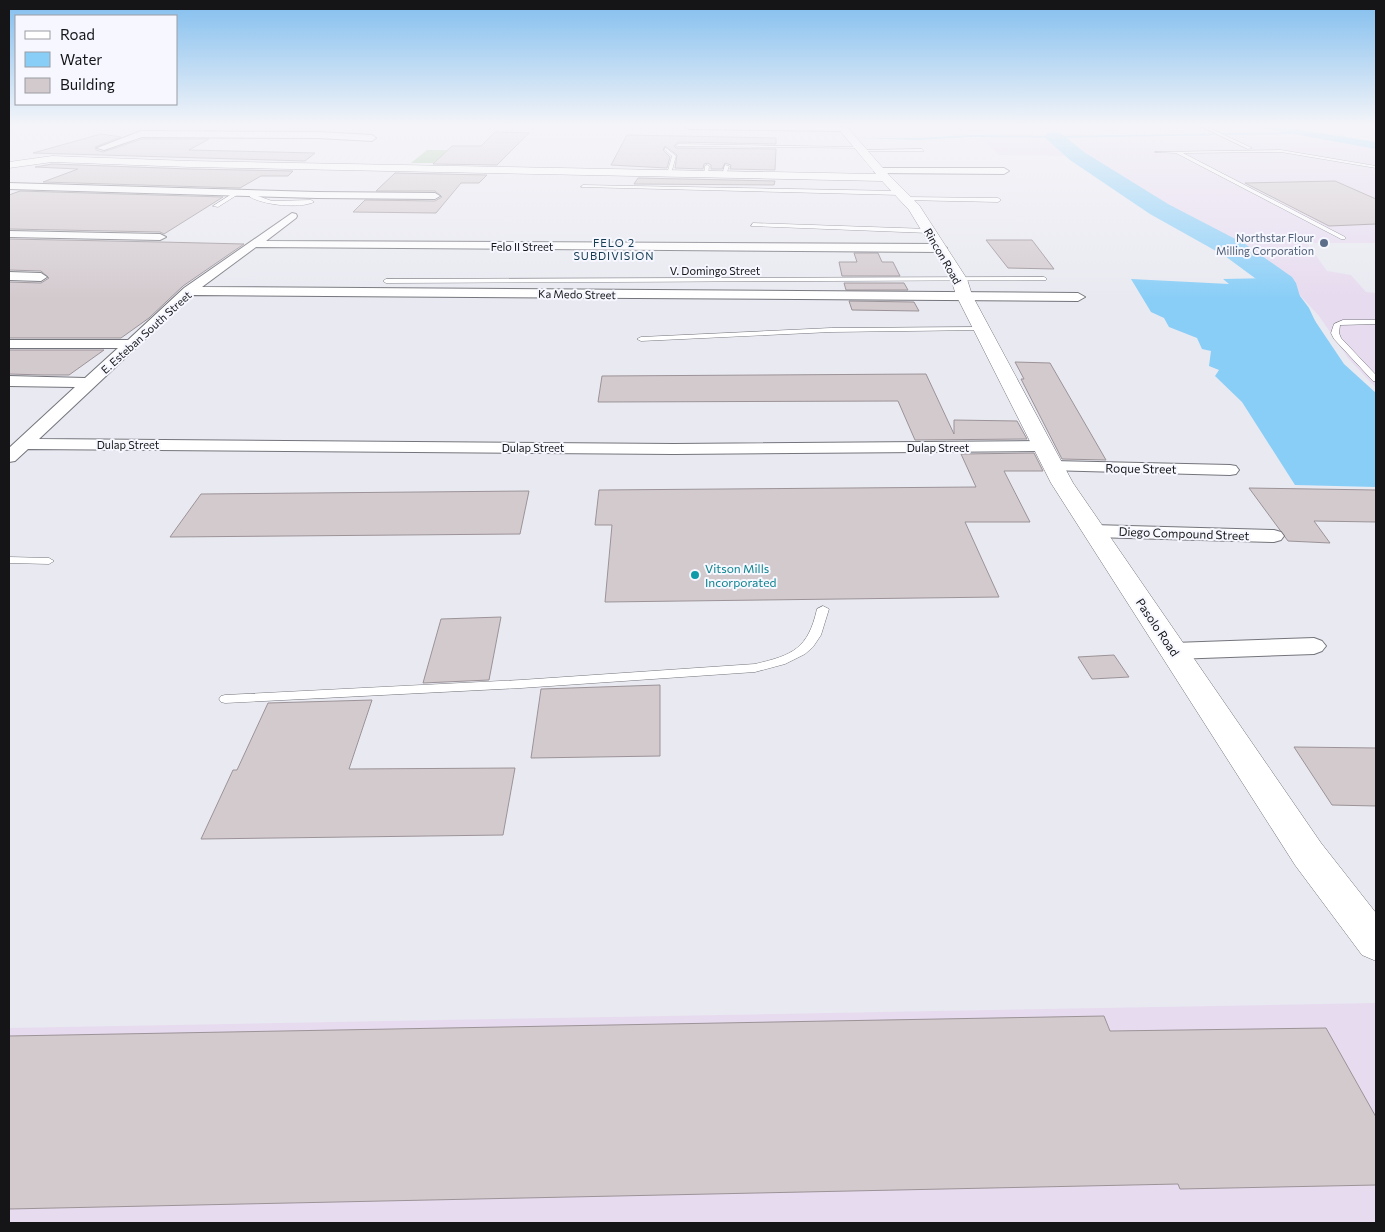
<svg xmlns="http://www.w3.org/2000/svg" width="1385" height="1232" viewBox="0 0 1385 1232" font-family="Commissioner,sans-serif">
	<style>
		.industrial { fill: #e7dbef }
		.green { fill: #a8caa0 }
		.water { fill: #89cef7 }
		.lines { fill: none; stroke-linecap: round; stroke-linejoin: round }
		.stream { fill: #89cef7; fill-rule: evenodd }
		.river { fill: #89cef7; fill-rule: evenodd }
		.building { fill: #d3cace; stroke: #9b9397 }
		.lane-casing { stroke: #74757c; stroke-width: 1 }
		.street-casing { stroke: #74757c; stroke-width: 2 }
		.secondary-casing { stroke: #74757c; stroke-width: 1 }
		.lane { fill: #fff; fill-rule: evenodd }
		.street { fill: #fff; fill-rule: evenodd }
		.secondary { fill: #fff; fill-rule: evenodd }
		.service-dot { fill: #5c6f8a; stroke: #f6f7ff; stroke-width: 2 }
		.culture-dot { fill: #0f9aa8; stroke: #f6f7ff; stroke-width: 2 }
		.labels { text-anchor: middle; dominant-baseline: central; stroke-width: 4; stroke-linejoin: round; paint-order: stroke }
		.far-service-label { font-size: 11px; fill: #4e5e75; stroke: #f6f7ff; text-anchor: end }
		.far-neighbourhood-label { font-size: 11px; letter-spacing: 1px; fill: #133a51; stroke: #f6f7ff }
		.far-street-label { font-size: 11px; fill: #151518; stroke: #f6f7ff }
		.street-label { font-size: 12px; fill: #151518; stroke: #f6f7ff }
		.culture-label { font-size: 12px; fill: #0d838f; stroke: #f6f7ff; text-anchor: start }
	</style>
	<rect width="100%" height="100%" fill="#e9e9f1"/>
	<path class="industrial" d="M967 127H1253L1376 149V243H1307L1327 271 1351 275 1366 292 1376 293V388L1348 358 1319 316 1277 270 1228 241 1178 220 1077 156 999 155Z
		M1376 1003V1223H9V1028Z"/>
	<path class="green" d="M427 150H453L438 163H411Z"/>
	<path class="water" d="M1255 127H1284L1376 142V149Z
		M1273 278 1283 279 1294 288 1309 308 1330 353 1376 398V487L1295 485 1242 402 1215 376 1219 370 1209 366 1211 351 1202 349 1197 338 1169 327 1164 318 1151 312 1131 279 1229 284 1223 279Z"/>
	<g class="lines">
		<path class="stream" d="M1293 132 1294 134 1054 138 970 137 919 140 857 138H919L970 135 1054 136Z"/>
		<path class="river" d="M1054 131 1061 133 1084 152 1168 204 1245 244 1292 277 1296 283 1301 300 1344 364 1376 393V425L1362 421 1318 379 1271 300 1267 287 1225 256 1150 214 1070 160 1044 137 1047 133Z"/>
	</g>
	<path class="building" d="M495 132 529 133 497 165 433 164 452 146H481Z
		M101 134 121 137 95 147 96 150 103 152 142 139H209L189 150 315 153 305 161 33 153Z
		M627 135 776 138V144L678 142 674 146 676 148 776 149 775 170 730 169 731 165 725 163 722 169H711V165L708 163 704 164 703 169 675 168 677 155 665 146 663 150 670 157 667 168 611 165Z
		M52 164 190 169 293 171 288 176H261L240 188 43 182 78 169 35 167Z
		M395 173 487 175 479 183H461L436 213 353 212 365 200 435 201 442 197 435 191H376Z
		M638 178 775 181 774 185 634 184Z
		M1335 181 1376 199V224L1329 226 1245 183Z
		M20 191 223 197 164 234 160 232 9 229V195Z
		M9 239 161 242 244 244 183 286 149 318 121 338H9V282L41 283 49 278 41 271 9 270Z
		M986 240H1032L1054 269 1008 268Z
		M854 253H878L882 262H893L900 276H842L839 262H857Z
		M844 283H904L908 290H846Z
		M849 301 914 302 919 311 852 310Z
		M9 350H104L69 375H43L9 374Z
		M1015 362 1050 363 1106 460 1062 459 1021 379H1024Z
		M926 374 954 434V420L1017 421 1027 439 915 440 898 401 598 402 602 376Z
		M1034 453 1043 471H1004L1030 522H965L999 597 605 602 612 525H595L599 490 976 487 961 454Z
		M1249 488 1376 490V522L1314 521 1330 543 1288 541Z
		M529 491 520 534 170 537 201 494Z
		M501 617 489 680 423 683 441 619Z
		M1114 655 1129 677 1092 679 1078 657Z
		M660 685V756L531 758 541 689Z
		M372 700 349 769 515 768 503 835 201 839 233 770H237L268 703Z
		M1294 747 1376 748V806L1332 805Z
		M1104 1016 1110 1031 1326 1028 1376 1117V1185L1180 1189 1178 1184 9 1209V1036Z"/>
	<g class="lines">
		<g class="lane-casing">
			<path id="lane" d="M1202 127H1207L1252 148 1248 149Z
				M678 144 859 147 861 148 676 146Z
				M666 148 676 156 671 174 669 175 667 174 672 156 664 149Z
				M922 149 924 151H860L862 150Z
				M1281 150 1376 166V168L1281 152 1183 153 1345 237V239H1341L1176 153 1155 152Z
				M707 165 709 166 708 175 706 176 704 175 705 166Z
				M725 165 729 166 726 175 724 176 722 175Z
				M583 185 900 191 903 193 900 195 581 187Z
				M235 192 240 193 218 207 213 206Z
				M250 192H254L255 195 272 201 311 200 314 202C299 209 264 205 250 197Z
				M905 197 998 198 1001 200 998 202 903 200Z
				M753 223 929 229 932 231 929 233 751 226Z
				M1044 277 1046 278V280L386 283 383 281 386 279Z
				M1343 320H1376V324L1340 325 1339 333 1341 338 1376 375V381H1373L1334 339 1331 333 1334 324Z
				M982 327 984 328V330L831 332 641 341 637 339 641 337 831 328Z
				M9 557 49 558 54 561 49 564 9 563Z
				M823 606 829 609 821 635 813 647 805 654 785 664 755 672 521 688 225 703 221 702 219 699 221 696 225 695 521 680 755 664C793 655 808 649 817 609Z"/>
		</g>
		<g class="street-casing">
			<path id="street" d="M685 127H846L849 129 845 131 689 129Z
				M141 131 318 132 372 135 376 138 372 141 318 138 142 137 104 150 97 148Z
				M879 168H1004L1009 171 1004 174 876 173 874 171Z
				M9 183 317 192 435 193 440 196 435 199 317 198 9 189Z
				M292 213 296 214 297 216 296 218 266 241 941 244 947 248 941 252 256 247 202 287 1078 293 1085 297 1078 301 192 295 39 439 674 444 1042 441 1048 442 1051 446 1048 450 1042 451 674 454 28 449 15 461 9 462V448L75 387 9 386V376L85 378 118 348H9V340H128L184 288Z
				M9 231 160 234 166 237 160 240 9 237Z
				M9 272 41 273 47 277 41 281 9 280Z
				M1053 461 1230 465 1236 466 1239 470 1236 474 1230 475 1047 470 1044 466 1047 462Z
				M1093 525 1274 530 1281 532 1284 536 1281 540 1274 542 1093 537 1086 535 1083 531 1086 527Z
				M1314 638 1322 641 1326 646 1322 651 1314 654 1174 659 1166 656 1162 651 1166 646 1174 643Z"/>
		</g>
		<g class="secondary-casing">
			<path id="secondary" d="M837 127H847L889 175 919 205 967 279 972 295 1073 483 1321 843 1376 913V961L1362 955 1295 865 1051 483 956 295 951 279 909 210 882 181 190 167 52 162 9 168V162L52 156 190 161 876 174Z"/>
		</g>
		<use href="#lane" class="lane"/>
		<use href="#street" class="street"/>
		<use href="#secondary" class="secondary"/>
	</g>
	<linearGradient id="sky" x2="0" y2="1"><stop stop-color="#82beee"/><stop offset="0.42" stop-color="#f5f5f9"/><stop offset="1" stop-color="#f5f5f9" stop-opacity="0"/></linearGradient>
	<rect width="1385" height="299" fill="url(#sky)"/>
	<circle class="service-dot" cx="1324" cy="243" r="5"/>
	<circle class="culture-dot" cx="695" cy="575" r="5"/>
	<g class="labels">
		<g class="far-service-label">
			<text x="1314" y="237">Northstar Flour<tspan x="1314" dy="13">Milling Corporation</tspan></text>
		</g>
		<g class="far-neighbourhood-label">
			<text x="614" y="242">FELO 2<tspan x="614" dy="13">SUBDIVISION</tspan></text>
		</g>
		<g class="far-street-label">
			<text x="522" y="246">Felo II Street</text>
			<text transform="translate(943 256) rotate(60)">Rincon Road</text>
			<text x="715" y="270">V. Domingo Street</text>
			<text transform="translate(577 294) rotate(1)">Ka Medo Street</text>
			<text transform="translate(146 332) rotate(-42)">E. Esteban South Street</text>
			<text x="128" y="444">Dulap Street</text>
			<text x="533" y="447">Dulap Street</text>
			<text x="938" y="447">Dulap Street</text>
		</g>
		<g class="street-label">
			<text transform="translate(1141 468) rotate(1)">Roque Street</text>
			<text transform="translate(1184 533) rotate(2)">Diego Compound Street</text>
			<text transform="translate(1158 627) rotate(56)">Pasolo Road</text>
		</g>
		<g class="culture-label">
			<text x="705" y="568">Vitson Mills<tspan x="705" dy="14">Incorporated</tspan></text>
		</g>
	</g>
	<rect width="1385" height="1232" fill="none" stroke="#151518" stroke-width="20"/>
	<rect x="15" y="15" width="162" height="90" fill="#f6f7ff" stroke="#9c9da3"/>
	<rect x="25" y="31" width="25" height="8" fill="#ffffff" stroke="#9c9da3"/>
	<text x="60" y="40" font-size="15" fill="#151518">Road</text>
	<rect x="25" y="52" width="25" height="15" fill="#89cef7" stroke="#9c9da3"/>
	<text x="60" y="65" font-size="15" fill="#151518">Water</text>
	<rect x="25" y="78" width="25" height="15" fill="#d3cace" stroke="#9c9da3"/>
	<text x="60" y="90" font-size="15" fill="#151518">Building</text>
</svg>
